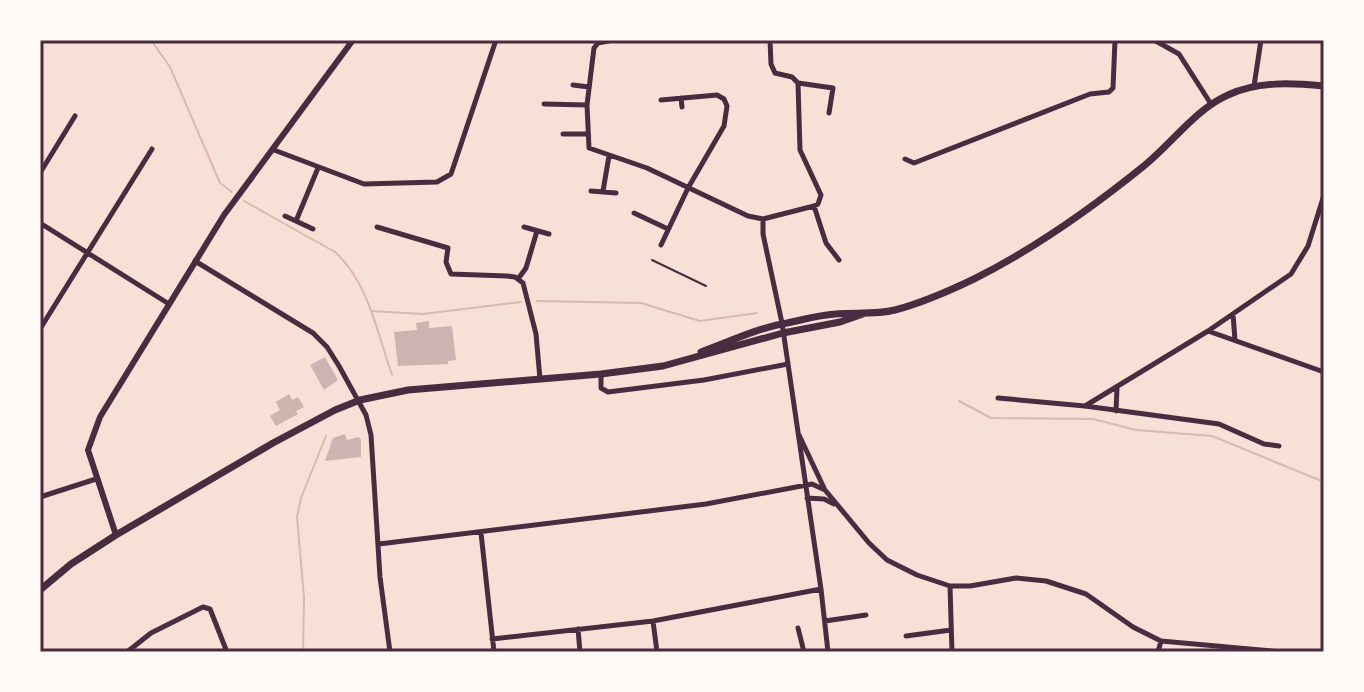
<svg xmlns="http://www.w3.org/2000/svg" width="1364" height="692" viewBox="0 0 1364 692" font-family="'Times New Roman',serif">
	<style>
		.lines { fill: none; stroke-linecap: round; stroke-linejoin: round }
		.stream { stroke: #dcb8b0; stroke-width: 2 }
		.building { fill: #ccb4b1 }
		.path { stroke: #4a2c40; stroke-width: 2 }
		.minor { stroke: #4a2c40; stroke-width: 5 }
		.tertiary { stroke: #4a2c40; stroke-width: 6 }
		.secondary { stroke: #4a2c40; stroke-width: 7 }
		.neatline { fill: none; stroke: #4a2c40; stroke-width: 3 }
	</style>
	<rect width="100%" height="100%" fill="#f7e1d7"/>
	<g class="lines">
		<path class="stream" d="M151 40 170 67 220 183 232 192
			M244 201 335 252C369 283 377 333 392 375
			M537 301 641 303 700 321 757 313
			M371 311 423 314 521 302
			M959 401 991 418 1093 419 1136 430 1212 436 1324 482
			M303 652 304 598 297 517 301 498 326 436"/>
	</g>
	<path class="building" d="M429 321V328L452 326 456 360 448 361V364L398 366 394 332 417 330 416 323Z
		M325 357 338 380 324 390 310 365Z
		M289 394 292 400 298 397 304 407 296 411 298 414 276 426 270 416 280 410 276 402Z
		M345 434 347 440 358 437 361 439V457L325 461 333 438Z"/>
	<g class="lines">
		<path class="path" d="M652 260 706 286"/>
		<path class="minor" d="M613 40 598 43 594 48 587 105 589 148 647 168 748 216 763 219 814 206 818 204 821 195 800 150 798 83 792 77 775 73 771 64 770 40
			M1154 40 1179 54 1211 104
			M798 83 833 88 829 113
			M573 85 589 87
			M1254 86 1261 40
			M681 98 682 107
			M544 104 587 105
			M563 134H587
			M274 150 364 184 437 182 451 174 496 40
			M905 159 914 163 1090 94 1109 92 1113 88 1115 40
			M40 173 75 116
			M591 191 616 193
			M603 191 609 156
			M814 206 826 243 839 260
			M634 213 668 229
			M285 216 313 229
			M763 219V234L782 323 821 589 828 652
			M296 221 318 168
			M40 223 169 304
			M377 227 448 248 446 262 451 274 507 276 515 277 523 283 536 334 540 379
			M524 227 549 234
			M661 245 688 188 724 126 727 106 724 99 717 95 661 100
			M195 261 313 333 327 347 339 366 366 415 371 435 380 577 390 652
			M518 279 526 268 537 231
			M1233 314 1235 340
			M40 329 152 149
			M1208 331 1324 372
			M601 374V388L608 392 704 380 788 364
			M998 398 1085 406 1219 424 1264 444 1279 446
			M1085 406 1208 331 1291 274 1308 246 1324 195
			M1116 411 1117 388
			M799 435 824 488
			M40 497 96 479
			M807 498 824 499 834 504
			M481 533 494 652
			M379 544 706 504 812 484 825 490 869 543 887 560 917 575 950 586H970L1016 578 1046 581 1086 594 1133 627 1161 641 1282 652
			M950 586 952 652
			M653 621 657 652
			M825 621 866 615
			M798 628 804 652
			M578 629 580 652
			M906 636 951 630
			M492 639 653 621 821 589
			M127 652 151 633 203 607 210 609 227 652
			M1158 652 1161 641"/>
		<path class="tertiary" d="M116 535 88 450 100 417 224 215 353 40"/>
		<path class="secondary" d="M701 352C729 342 757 328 787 323 802 320 819 315 835 314 855 312 875 315 895 310 922 303 949 291 974 279 1036 248 1092 208 1145 165 1173 142 1196 109 1228 95 1258 81 1292 83 1324 86
			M40 590 71 564 116 535 273 443 335 410 360 400 408 390 601 374 663 366 783 333 840 322 863 314"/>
	</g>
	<rect width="1364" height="692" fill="none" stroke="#fffaf5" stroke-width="84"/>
	<rect x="42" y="42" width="1280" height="608" class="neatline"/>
</svg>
